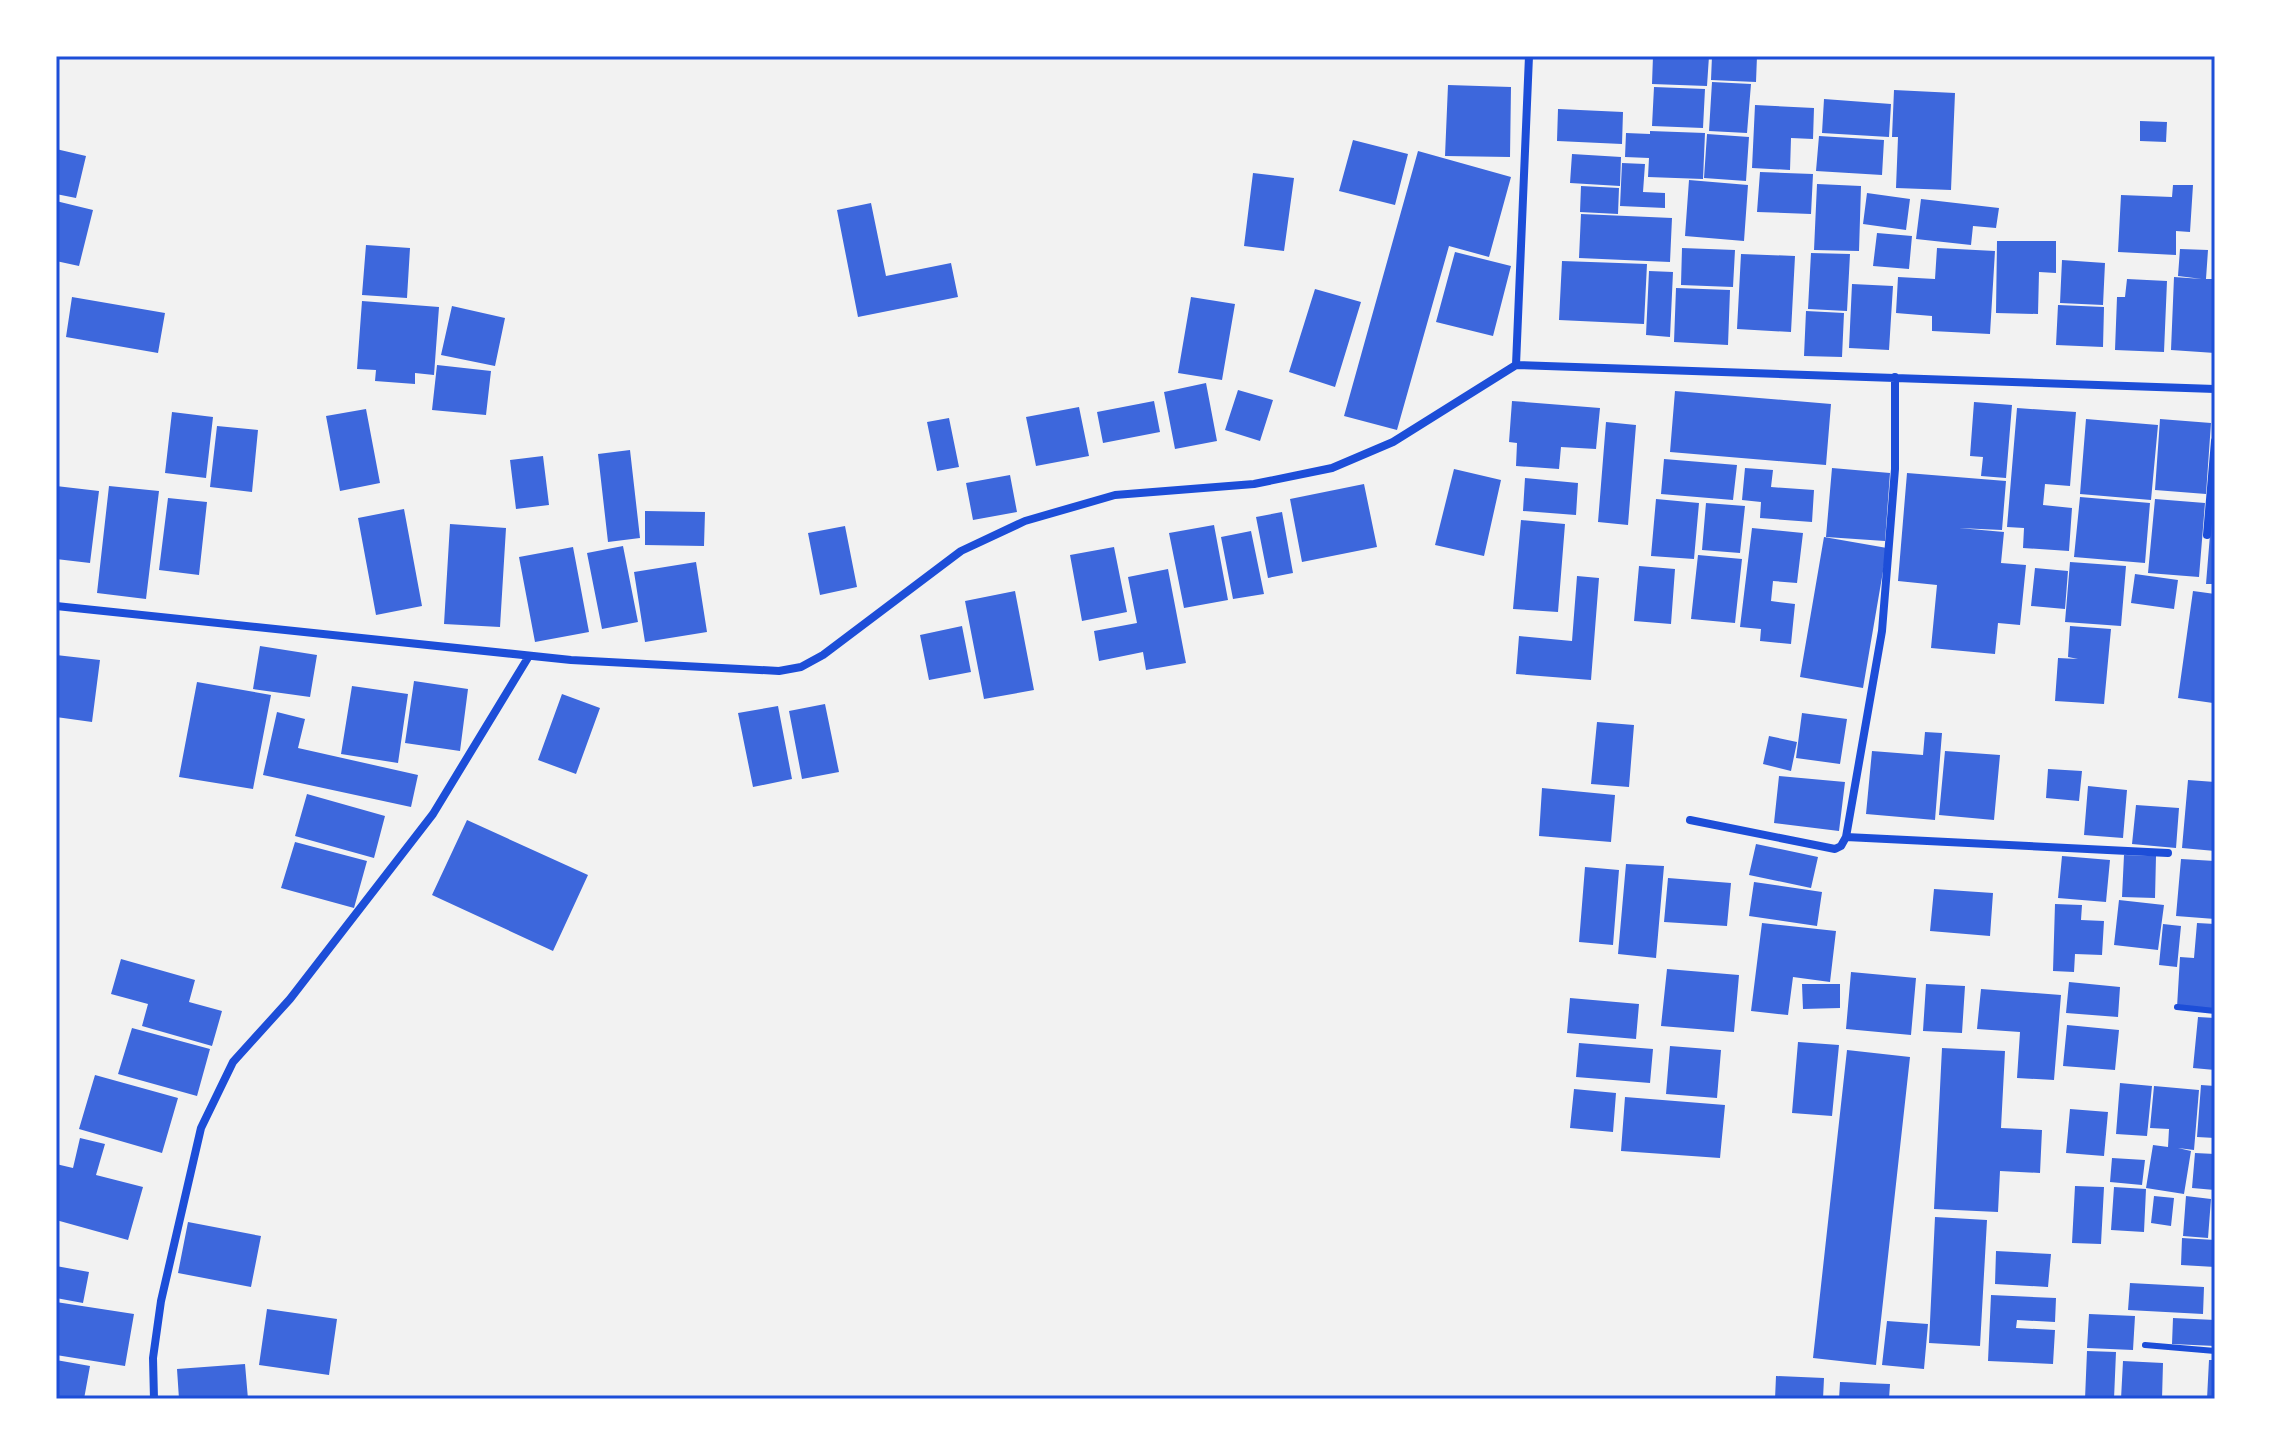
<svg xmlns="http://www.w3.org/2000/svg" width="2271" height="1455" viewBox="0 0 2271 1455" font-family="'Open Sans',sans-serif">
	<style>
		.building { fill: #3d67dc }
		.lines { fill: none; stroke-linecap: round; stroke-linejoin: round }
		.service { stroke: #1d4ed8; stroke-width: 6 }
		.minor { stroke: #1d4ed8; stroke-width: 8 }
		.neatline { fill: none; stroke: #1d4ed8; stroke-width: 3 }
	</style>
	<rect width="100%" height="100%" fill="#f2f2f2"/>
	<path class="building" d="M1653 56H1709L1707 86 1652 84Z
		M1712 56H1757L1756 82 1711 80Z
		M1712 82 1751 84 1747 133 1709 131Z
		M1448 85 1511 87 1510 157 1445 156Z
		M1654 87 1705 89 1703 128 1652 126Z
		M1894 90 1955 93 1951 190 1896 188 1898 137H1892Z
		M1824 99 1891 104 1889 137 1822 133Z
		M1755 105 1814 108 1813 139 1791 138 1790 170 1752 168Z
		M1558 109 1623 112 1622 144 1557 141Z
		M2140 121 2167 122 2166 142 2140 141Z
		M1650 131 1705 133 1703 179 1648 177 1649 158 1625 157 1626 133 1650 134Z
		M1707 134 1749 137 1746 181 1704 178Z
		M1819 136 1884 140 1882 175 1816 171Z
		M1353 140 1408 154 1395 205 1339 191Z
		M56 149 86 156 76 198 56 194Z
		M1418 151 1511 177 1489 257 1449 246 1397 430 1344 416Z
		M1572 154 1621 157 1620 186 1570 183Z
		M1622 163 1645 164 1643 192 1665 193V208L1620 206Z
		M1760 172 1813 174 1811 214 1757 212Z
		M1253 173 1294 178 1284 251 1244 246Z
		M1689 180 1748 185 1744 241 1685 236Z
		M1817 184 1861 186 1859 251 1814 250Z
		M2173 185H2193L2190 232 2176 231V255L2118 252 2121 195 2172 197Z
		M1581 186 1619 188 1618 214 1580 212Z
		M1867 193 1910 199 1906 230 1863 224Z
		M1921 199 1999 208 1996 228 1973 226 1971 245 1916 239Z
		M56 201 93 210 79 266 56 261Z
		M871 203 886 276 951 263 958 297 858 317 837 210Z
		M1581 214 1672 218 1670 262 1579 258Z
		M1877 233 1912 236 1909 269 1873 266Z
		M1997 241H2056V273L2039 272 2038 314 1996 313Z
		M366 245 410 248 407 298 362 295Z
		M1682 248 1735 250 1733 287 1681 285Z
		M1937 248 1995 251 1990 334 1932 331V316L1896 313 1898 277 1935 279Z
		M2180 249 2208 250 2206 279H2215V353L2171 350 2174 277 2202 279 2178 276Z
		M1455 252 1511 266 1493 336 1436 322Z
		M1811 253 1850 254 1847 311 1808 309Z
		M1741 254 1795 256 1791 332 1737 329Z
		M2062 260 2105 263 2103 305 2060 303Z
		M1562 261 1647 264 1644 324 1559 320Z
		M1649 271 1673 272 1670 337 1646 335Z
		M2127 279 2167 281 2164 352 2115 350 2117 297H2125Z
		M1852 284 1893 286 1889 350 1849 348Z
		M1676 288 1730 290 1728 345 1674 342Z
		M1315 289 1361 302 1335 387 1289 372Z
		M72 297 165 313 158 353 66 337Z
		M1191 297 1235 304 1222 380 1178 373Z
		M362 301 439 307 434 375 415 373V384L375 381 376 370 357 369Z
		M2058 305 2104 307 2103 347 2056 345Z
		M452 306 505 318 495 366 441 355Z
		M1806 311 1844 313 1842 357 1804 356Z
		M437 365 491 371 486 415 432 410Z
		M1206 383 1217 441 1175 449 1164 392Z
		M1238 390 1273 400 1260 441 1225 430Z
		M1675 391 1831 404 1826 465 1670 452Z
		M1154 401 1160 432 1103 443 1097 412Z
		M1512 401 1600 408 1596 449 1561 447 1559 469 1516 466 1517 443 1509 442Z
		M1974 402 2012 405 2006 478 1981 476 1983 457 1970 456Z
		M1079 407 1089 456 1036 466 1026 417Z
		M2017 408 2076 412 2070 486 2045 484 2043 505 2072 508 2069 551 2023 548 2024 528 2007 527Z
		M366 409 380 483 340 491 326 416Z
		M172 412 213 417 206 478 165 473Z
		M949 418 959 467 937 471 927 422Z
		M2086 419 2158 425 2151 500 2080 494Z
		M2160 419 2211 423 2206 494 2155 490Z
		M1606 422 1636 425 1628 525 1598 522Z
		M217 426 258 430 252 492 210 487Z
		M630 450 640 538 608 542 598 454Z
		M543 456 549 505 516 509 510 460Z
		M1664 459 1737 465 1733 500 1661 494Z
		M1745 468 1773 470 1771 487 1814 490 1812 522 1760 518 1761 502 1742 500Z
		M1832 468 1890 473 1885 541 1826 537Z
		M1454 469 1501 480 1484 556 1435 545Z
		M1907 473 2006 481 2002 530 1959 528 2004 532 2001 563 2026 565 2020 625 1998 623 1995 654 1931 648 1937 585 1898 581Z
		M1010 475 1017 512 973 520 966 483Z
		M1525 478 1578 483 1576 515 1523 511Z
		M1364 484 1377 547 1302 562 1290 499Z
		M56 486 99 491 90 563 56 559Z
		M109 486 159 491 146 599 97 593Z
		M2080 497 2150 503 2145 563 2074 557Z
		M168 498 207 502 199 575 159 570Z
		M1656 499 1699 503 1694 559 1651 556Z
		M2155 499 2205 503 2199 577 2148 573Z
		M1706 503 1745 506 1740 553 1702 550Z
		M404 509 422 606 376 615 358 518Z
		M2212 510H2215V584H2206Z
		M645 511 705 512 704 546 645 545Z
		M1282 512 1293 573 1268 578 1256 517Z
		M1521 520 1565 524 1558 612 1513 609Z
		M450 524 506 528 500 627 444 624Z
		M1214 525 1228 600 1184 608 1169 533Z
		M845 526 857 587 820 595 808 533Z
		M1752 528 1803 533 1797 583 1773 581 1771 601 1795 604 1791 644 1760 641 1761 629 1740 627Z
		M1251 531 1264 594 1233 599 1221 537Z
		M1824 537 1887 548 1863 688 1800 677Z
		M623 546 638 622 602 629 587 553Z
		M573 547 589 632 535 642 519 557Z
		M1114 547 1127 612 1082 621 1070 555Z
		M1698 555 1742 559 1735 623 1691 619Z
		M696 562 707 632 645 642 634 572Z
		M2070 562 2126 566 2121 626 2065 622Z
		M1639 566 1675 569 1671 624 1634 621Z
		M2035 568 2068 571 2065 609 2031 606Z
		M1168 569 1186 663 1146 670 1143 652 1099 661 1094 631 1137 623 1128 577Z
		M2135 574 2178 580 2174 609 2131 603Z
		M1577 576 1599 578 1591 680 1516 674 1519 636 1572 641Z
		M1015 591 1034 690 984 699 965 601Z
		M2193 591 2215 594 2213 703 2178 698Z
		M962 626 971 672 929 680 920 635Z
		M2070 626 2111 629 2104 704 2055 701 2058 658 2078 659 2068 657Z
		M260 646 317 655 310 697 253 689Z
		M56 655 100 660 92 722 56 717Z
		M414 681 468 689 460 751 405 743Z
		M197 682 271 695 253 789 179 777Z
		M352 686 408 694 398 763 341 754Z
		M562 694 600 708 576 774 538 760Z
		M825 704 839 772 802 779 789 711Z
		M778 706 792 779 753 787 738 713Z
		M277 712 305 719 298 748 418 775 411 807 263 775Z
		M1802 713 1847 719 1840 764 1796 758Z
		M1597 722 1634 725 1629 787 1591 784Z
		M1925 732 1942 733 1935 820 1866 814 1872 751 1923 755Z
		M1769 736 1797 742 1791 771 1763 764Z
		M1945 751 2000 755 1994 820 1939 815Z
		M2048 769 2082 771 2079 801 2046 798Z
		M1779 776 1845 782 1839 831 1774 823Z
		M2188 780 2215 782V851L2182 848Z
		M2088 786 2127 790 2123 838 2084 835Z
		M1542 788 1615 795 1611 842 1539 836Z
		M307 794 385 816 374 858 295 836Z
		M2136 805 2179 808 2176 848 2132 844Z
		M467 820 588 875 553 951 432 895Z
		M295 842 367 861 354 908 281 888Z
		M1756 844 1818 857 1811 888 1749 875Z
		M2124 855 2156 856 2155 898 2122 897Z
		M2062 856 2110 860 2106 902 2058 898Z
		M2181 859 2215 861V919L2176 916Z
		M1626 864 1664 866 1656 958 1618 954Z
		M1585 867 1619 870 1613 945 1579 942Z
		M1668 878 1731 883 1727 926 1664 922Z
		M1754 882 1822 892 1817 926 1749 916Z
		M1934 889 1993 893 1990 936 1930 931Z
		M2119 900 2164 905 2158 950 2114 945Z
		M2055 904 2082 905 2081 920 2104 921 2102 955 2075 954 2074 972 2053 971Z
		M1762 923 1836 931 1830 982 1793 977 1788 1015 1751 1011Z
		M2197 923 2215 924V1009L2177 1007 2180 957 2194 958Z
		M2163 924 2181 926 2177 967 2159 965Z
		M121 959 195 980 189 1002 222 1011 212 1046 142 1026 148 1004 111 994Z
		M1667 969 1739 975 1734 1032 1661 1026Z
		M1851 972 1916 978 1911 1035 1846 1029Z
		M2069 982 2120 987 2118 1017 2066 1013Z
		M1802 984H1840V1008L1803 1009Z
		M1926 984 1965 986 1962 1033 1923 1031Z
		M1981 989 2061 995 2054 1080 2017 1078 2020 1032 1977 1029Z
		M1570 998 1639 1004 1636 1039 1567 1033Z
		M2198 1017 2215 1018V1070L2193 1068Z
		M2067 1025 2119 1030 2115 1070 2063 1066Z
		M132 1028 210 1049 197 1096 118 1074Z
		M1798 1042 1839 1045 1832 1116 1792 1113Z
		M1579 1043 1653 1049 1650 1083 1576 1077Z
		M1670 1046 1721 1050 1717 1098 1666 1094Z
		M1942 1048 2005 1051 2001 1128 2042 1130 2040 1173 2000 1171 1998 1212 1934 1209Z
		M1847 1050 1910 1057 1876 1365 1813 1358Z
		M95 1075 178 1098 162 1153 79 1129Z
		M2120 1083 2152 1086 2147 1136 2116 1134Z
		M2201 1085 2215 1086V1138L2197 1137Z
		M2154 1086 2199 1090 2194 1150 2178 1148 2191 1151 2184 1194 2146 1188 2153 1145 2168 1147 2169 1129 2150 1128Z
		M1574 1089 1616 1093 1613 1132 1570 1128Z
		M1625 1097 1725 1105 1720 1158 1621 1151Z
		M2070 1109 2108 1112 2104 1156 2066 1153Z
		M80 1138 105 1144 96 1175 143 1187 128 1240 56 1220V1164L73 1168Z
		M2195 1153 2215 1154V1190L2192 1188Z
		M2112 1158 2145 1160 2142 1185 2110 1182Z
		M2075 1186 2104 1187 2101 1244 2072 1243Z
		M2114 1187 2146 1189 2144 1232 2111 1230Z
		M2154 1196 2174 1198 2171 1226 2151 1223Z
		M2186 1196 2211 1199 2208 1238 2183 1236Z
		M1935 1217 1987 1220 1980 1346 1929 1343Z
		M188 1222 261 1236 251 1287 178 1273Z
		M2182 1238 2215 1240V1267L2181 1265Z
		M1996 1251 2051 1254 2048 1287 1995 1284Z
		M56 1266 89 1272 83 1303 56 1298Z
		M2130 1283 2204 1287 2203 1314 2128 1310Z
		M1991 1295 2056 1298 2055 1322 2017 1320 2016 1328 2055 1330 2053 1364 1988 1361Z
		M56 1302 134 1314 125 1366 56 1355Z
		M267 1309 337 1319 329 1375 259 1365Z
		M2089 1314 2135 1316 2133 1350 2087 1348Z
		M2173 1318 2215 1320V1346L2172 1344Z
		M1887 1321 1928 1324 1924 1369 1882 1365Z
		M2087 1351 2116 1352 2114 1399H2085Z
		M56 1360 90 1366 84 1399H56Z
		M2209 1360H2215V1399H2207Z
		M2123 1361 2163 1363 2162 1399H2121Z
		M245 1364 248 1399H179L177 1369Z
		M1776 1376 1824 1378 1823 1399H1775Z
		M1840 1382 1890 1384 1889 1399H1839Z"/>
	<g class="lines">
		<path class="service" d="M2177 1007 2215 1011
			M2145 1345 2215 1351"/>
		<path class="minor" d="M1516 365 1529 56
			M2207 535 2215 441
			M56 606 571 660 779 671 801 667 823 655 961 551 1025 521 1115 495 1254 484 1332 468 1393 442 1516 365 2215 389
			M1690 820 1835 849 1841 846 1846 837 1882 631 1895 469V377
			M1846 837 2168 853
			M154 1399 153 1358 161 1301 201 1128 233 1062 290 999 433 814 529 656"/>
	</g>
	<rect width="2271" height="1455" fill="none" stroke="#ffffff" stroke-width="116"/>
	<rect x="58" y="58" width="2155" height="1339" class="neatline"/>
</svg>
